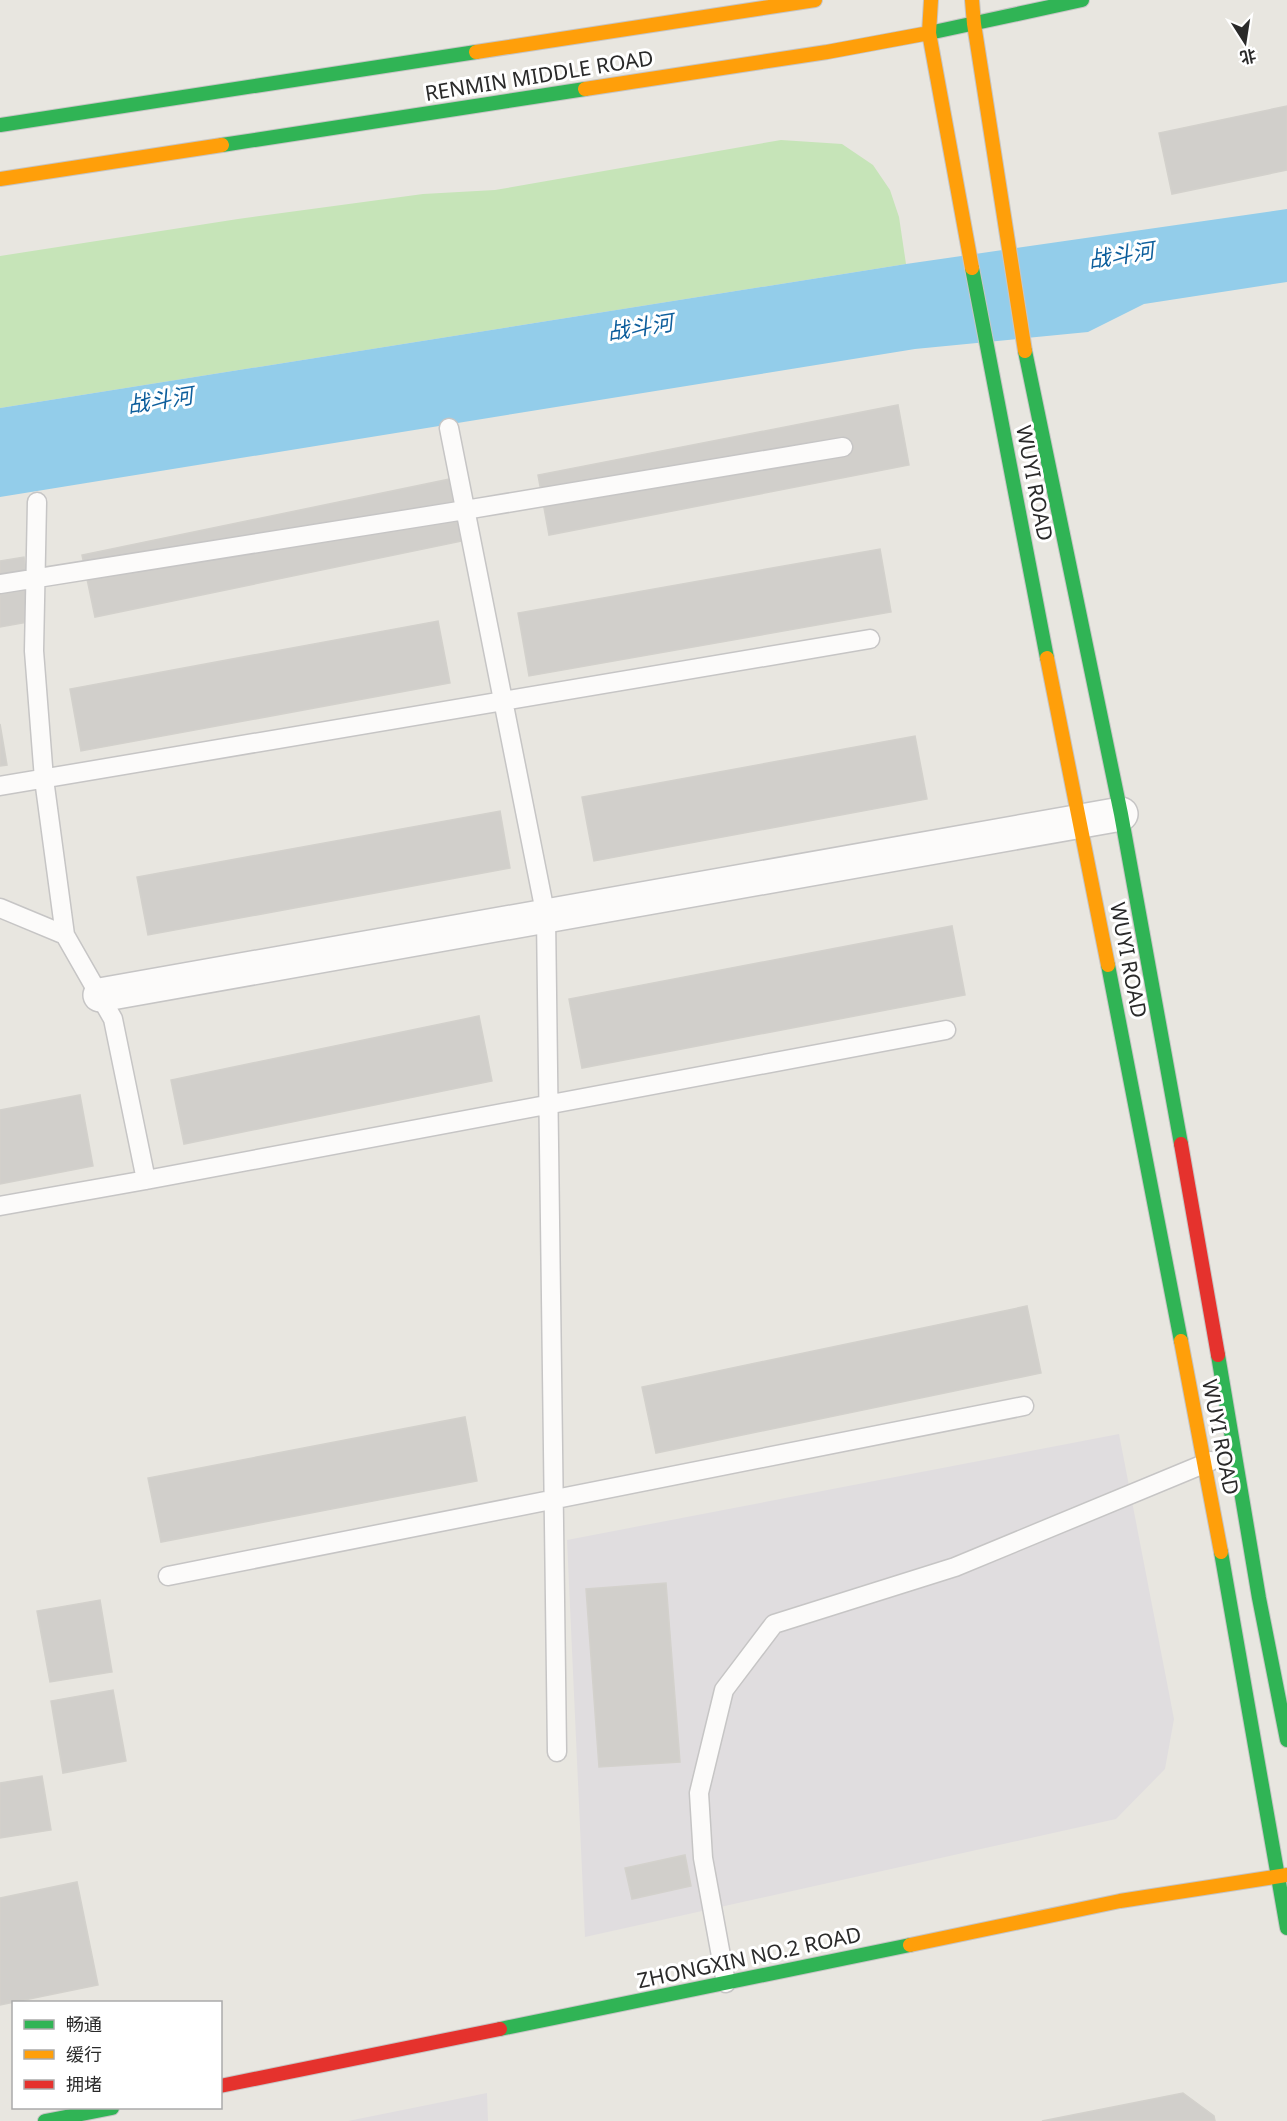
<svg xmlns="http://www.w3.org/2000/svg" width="1287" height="2121" viewBox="0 0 1287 2121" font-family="'Noto Sans','Noto Sans SC',sans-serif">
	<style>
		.industrial { fill: #e0dddf }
		.green { fill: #c6e4b8 }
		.water { fill: #93cdea }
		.building { fill: #d1cfcb; stroke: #d3d1cc; stroke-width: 1.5 }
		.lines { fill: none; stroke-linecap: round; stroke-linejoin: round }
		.lane-casing { stroke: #c6c5c5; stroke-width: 21 }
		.street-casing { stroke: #c6c5c5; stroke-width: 36 }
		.fast-casing { stroke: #c6c5c5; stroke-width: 16 }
		.slow-casing { stroke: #c6c5c5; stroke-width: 16 }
		.jam-casing { stroke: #c6c5c5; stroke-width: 16 }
		.lane { stroke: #fcfbfa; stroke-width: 18 }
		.street { stroke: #fcfbfa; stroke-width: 33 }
		.fast { stroke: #30b455; stroke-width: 14 }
		.slow { stroke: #ff9f0a; stroke-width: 14 }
		.jam { stroke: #e5322d; stroke-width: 14 }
		.labels { text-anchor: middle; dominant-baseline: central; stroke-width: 6; stroke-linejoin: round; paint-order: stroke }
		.street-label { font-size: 21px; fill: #2a2a2a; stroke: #fff }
		.water-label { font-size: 22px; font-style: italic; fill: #0d5e9c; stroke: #fff }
	</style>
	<rect width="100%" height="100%" fill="#e8e6e0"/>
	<path class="industrial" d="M1119 1434 1174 1719 1165 1769 1116 1819 585 1937 567 1540Z
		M487 2093 488 2121H348Z"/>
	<path class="green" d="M781 140 842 144 873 165 890 190 899 217 906 264 0 408V256L238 219 423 194 495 190Z"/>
	<path class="water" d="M1287 209V282L1144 304 1088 332 915 349 0 497V408L906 264Z"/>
	<path class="building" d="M1287 106V170L1172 194 1159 133Z
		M898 405 909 465 549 535 538 475Z
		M450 479 462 541 95 617 82 555Z
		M880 549 891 612 529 676 518 613Z
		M24 557 34 621 0 627V561Z
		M438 621 450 683 81 751 70 689Z
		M0 724 7 765 0 766Z
		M915 736 927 799 594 861 582 797Z
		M500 811 510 868 148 935 137 877Z
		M952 926 965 995 582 1068 569 999Z
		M479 1016 492 1081 184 1144 171 1080Z
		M80 1095 93 1166 0 1184V1110Z
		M1027 1306 1041 1373 656 1453 642 1387Z
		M465 1417 477 1481 161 1542 148 1478Z
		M666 1583 680 1762 599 1767 586 1589Z
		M100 1600 112 1672 50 1682 37 1611Z
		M113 1690 126 1761 63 1773 51 1701Z
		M42 1776 51 1830 0 1838V1783Z
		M685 1855 691 1886 632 1899 625 1868Z
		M77 1882 98 1985 0 2005V1898Z
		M1183 2093 1214 2116 1215 2121H1042Z"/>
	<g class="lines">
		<g class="lane-casing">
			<path id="lane" d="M449 428 546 917 557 1752
				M37 502 34 651 44 779 65 935
				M0 584 465 510 843 447
				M0 786 870 639
				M0 908 65 935 113 1019 146 1180
				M0 1206 146 1180 946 1030
				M168 1576 1024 1406
				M726 1983 703 1858 699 1793 724 1690 774 1624 955 1567 1211 1461"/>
		</g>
		<g class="street-casing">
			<path id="street" d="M100 995 1121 814"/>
		</g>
		<g class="fast-casing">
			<path id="fast" d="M929 33 1082 0
				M0 125 476 52
				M222 145 585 89
				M972 268 1047 658
				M1025 351 1121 814 1181 1144
				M1108 965 1181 1341
				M1218 1355 1259 1598 1287 1740
				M1221 1552 1287 1928
				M500 2029 910 1945
				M45 2121 112 2108"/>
		</g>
		<g class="slow-casing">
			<path id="slow" d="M931 0 929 33 972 268
				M972 0 974 24 1025 351
				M476 52 815 0
				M585 89 827 52 929 33
				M0 179 222 145
				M1047 658 1108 965
				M1181 1341 1221 1552
				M910 1945 1120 1901 1287 1875"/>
		</g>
		<g class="jam-casing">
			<path id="jam" d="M1181 1144 1218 1355
				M220 2086 500 2029"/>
		</g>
		<use href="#lane" class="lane"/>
		<use href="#street" class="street"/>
		<use href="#fast" class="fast"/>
		<use href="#slow" class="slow"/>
		<use href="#jam" class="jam"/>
	</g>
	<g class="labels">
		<g class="street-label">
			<text transform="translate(539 75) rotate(-9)">RENMIN MIDDLE ROAD</text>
			<text transform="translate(1035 483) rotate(79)">WUYI ROAD</text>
			<text transform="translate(1129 960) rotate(79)">WUYI ROAD</text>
			<text transform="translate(1221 1437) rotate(79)">WUYI ROAD</text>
			<text transform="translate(749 1957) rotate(-12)">ZHONGXIN NO.2 ROAD</text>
		</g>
		<g class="water-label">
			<text transform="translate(1121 254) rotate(-9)">战斗河</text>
			<text transform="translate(640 326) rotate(-9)">战斗河</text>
			<text transform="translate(160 399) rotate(-9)">战斗河</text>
		</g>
	</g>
	<rect x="12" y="2001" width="210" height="108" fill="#ffffff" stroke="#aaaaaa" stroke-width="1.5"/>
	<rect x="24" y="2020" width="30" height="9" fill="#30b455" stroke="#aaaaaa" stroke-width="1.5"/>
	<text x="66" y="2031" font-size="18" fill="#2a2a2a">畅通</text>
	<rect x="24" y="2050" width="30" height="9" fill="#ff9f0a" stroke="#aaaaaa" stroke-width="1.5"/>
	<text x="66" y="2061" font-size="18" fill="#2a2a2a">缓行</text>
	<rect x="24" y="2080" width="30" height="9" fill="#e5322d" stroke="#aaaaaa" stroke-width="1.5"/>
	<text x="66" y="2091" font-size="18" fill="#2a2a2a">拥堵</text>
	<g transform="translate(1245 42) rotate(168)" stroke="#ffffff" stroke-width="4.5" paint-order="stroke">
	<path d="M0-4.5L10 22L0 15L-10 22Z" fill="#2a2a2a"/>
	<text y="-9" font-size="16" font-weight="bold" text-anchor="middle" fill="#2a2a2a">北</text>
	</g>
</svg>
